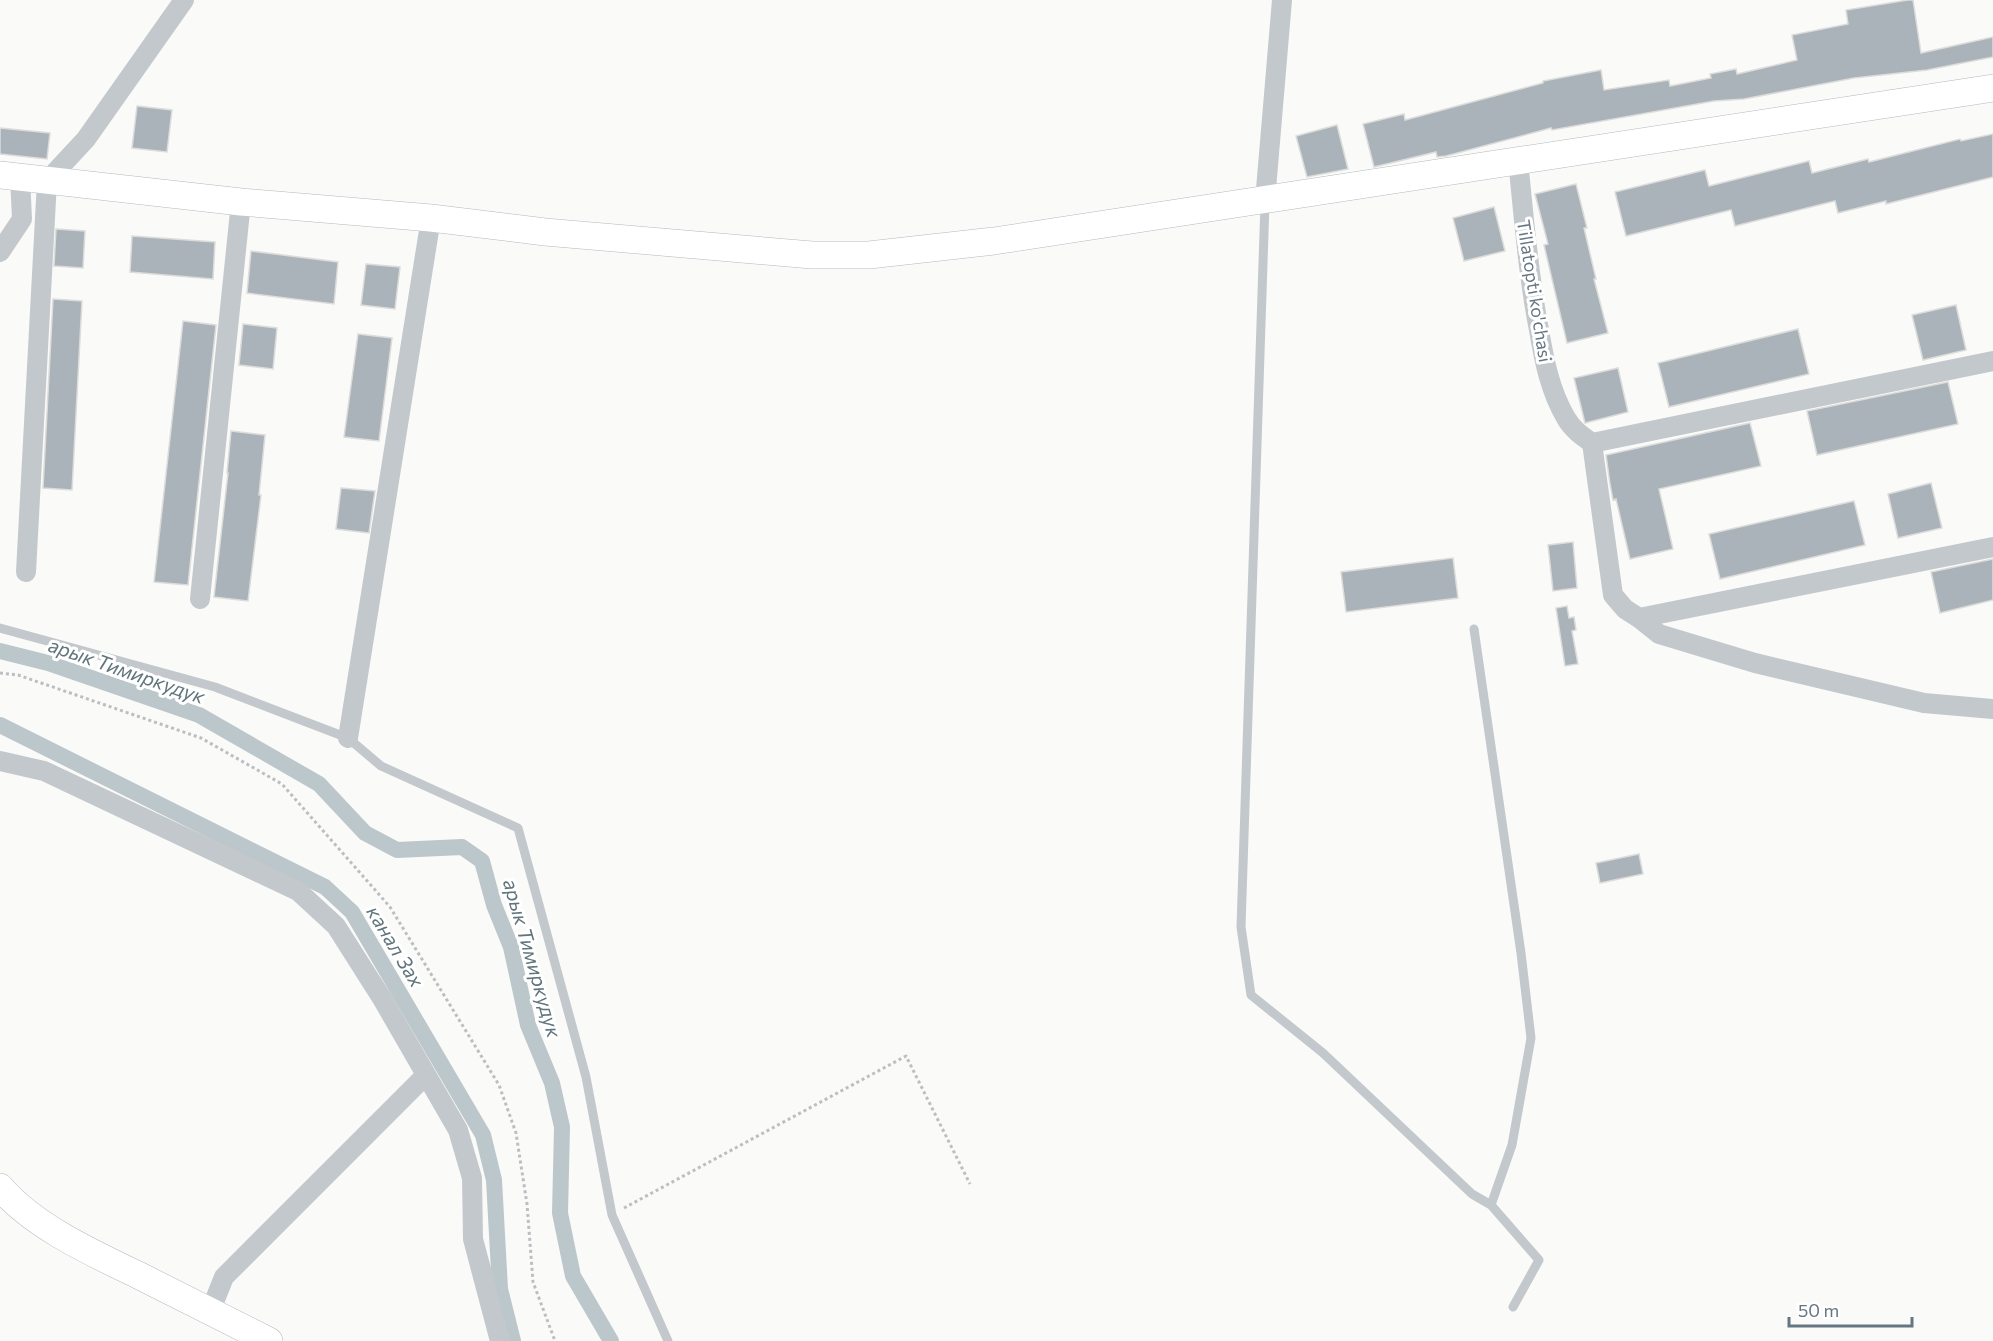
<svg xmlns="http://www.w3.org/2000/svg" width="1993" height="1341" viewBox="0 0 1993 1341" font-family="Commissioner,sans-serif">
	<style>
		.lines { fill: none; stroke-linecap: round; stroke-linejoin: round }
		.canal { stroke: #bbc7cb; stroke-width: 16 }
		.building { fill: #aab3b9; stroke: #dcdcda; stroke-width: 1.5 }
		.secondary-casing { stroke: #b3babf; stroke-width: 28 }
		.path { stroke: #bbbfc2; stroke-width: 3; stroke-dasharray: 3 3; stroke-linecap: butt }
		.lane { stroke: #c3c8cc; stroke-width: 9 }
		.street { stroke: #c3c8cc; stroke-width: 20 }
		.secondary { stroke: #fff; stroke-width: 27 }
		.labels { text-anchor: middle; dominant-baseline: central; stroke-width: 6; stroke-linejoin: round; paint-order: stroke }
		.street-label { font-size: 18px; fill: #657683; stroke: #fff }
		.water-label { font-size: 20px; font-style: italic; fill: #60757c; stroke: #fff }
	</style>
	<rect width="100%" height="100%" fill="#fafaf8"/>
	<g class="lines">
		<path class="canal" d="M0 651 48 663 199 715 319 784 365 833 397 850 462 847 482 861 494 905 511 947 528 1025 552 1083 562 1127 560 1213 573 1276 611 1341
			M0 725 325 887 352 912 483 1135 494 1180 500 1289 513 1341"/>
	</g>
	<path class="building" d="M1908 0H1913L1921 53 1993 37V57L1927 70 1854 78 1744 99 1714 101 1552 130 1551 128 1446 156 1437 157 1436 152 1374 167 1363 124 1404 114 1405 120 1543 83V81L1601 70 1604 90 1669 80 1670 86 1711 78 1710 74 1736 69 1737 74 1797 60 1792 35 1848 24 1846 10Z
		M137 106 172 110 167 152 132 148Z
		M1337 125 1348 169 1307 177 1296 136Z
		M0 128 50 133 47 159 0 154Z
		M1993 134V177L1886 204V201L1838 213 1835 201 1735 226 1731 210 1626 236 1615 192 1705 170 1709 186 1809 161 1812 173 1868 159 1869 162 1960 139 1961 141Z
		M1576 184 1587 228H1584L1596 279H1594L1608 333 1567 343 1544 245 1548 244 1535 194Z
		M1494 207 1505 251 1464 261 1453 218Z
		M56 229 85 231 83 268 54 266Z
		M132 236 215 242 213 279 130 272Z
		M251 251 338 262 334 304 247 293Z
		M366 264 400 267 395 309 361 305Z
		M53 299 82 301 72 490 43 488Z
		M1956 305 1966 350 1923 360 1912 315Z
		M183 321 216 325 188 585 154 582Z
		M243 324 277 328 273 369 239 365Z
		M1798 329 1809 374 1669 407 1658 363Z
		M358 334 392 338 379 441 344 437Z
		M1618 368 1628 412 1585 423 1574 378Z
		M1948 382 1958 424 1817 455 1807 411Z
		M1750 423 1761 466 1659 489 1673 549 1630 559 1616 499 1613 500 1610 484 1606 455Z
		M231 431 265 435 259 495H261L248 601 214 597 228 473H227Z
		M1931 483 1942 528 1898 538 1888 494Z
		M341 488 375 491 369 533 336 529Z
		M1854 501 1865 545 1720 579 1709 534Z
		M1573 542 1577 588 1553 591 1548 545Z
		M1453 558 1458 598 1346 612 1341 572Z
		M1993 559V600L1940 613 1931 572Z
		M1567 606 1569 618 1574 617 1576 630 1572 631 1578 664 1565 666 1556 608Z
		M1639 854 1643 874 1600 883 1596 863Z"/>
	<g class="lines">
		<g class="secondary-casing">
			<path id="secondary" d="M0 175 241 202 431 218 545 232 812 255H869L994 241 1993 88
				M0 1187C33 1226 92 1253 138 1275 181 1297 225 1319 269 1341"/>
		</g>
		<path class="path" d="M0 673 18 675 201 738 282 784 390 907 499 1085 516 1133 527 1204 533 1282 555 1341
			M624 1208 906 1056 970 1184"/>
		<path class="lane" d="M1265 203 1241 927 1251 995 1323 1053 1472 1194 1491 1205 1539 1260 1513 1307
			M0 628 215 687 348 738 381 766 518 828 586 1077 612 1215 668 1341
			M1474 629 1521 953 1531 1038 1512 1145 1491 1205"/>
		<path class="street" d="M1518 161C1524 217 1528 274 1539 330 1544 360 1550 391 1566 418 1572 429 1582 436 1592 443
			M1265 201 1282 0
			M0 252 22 219 20 177
			M1592 443 1613 595 1625 609 1639 618 1993 547
			M1592 443 1993 361
			M26 572 47 181 86 139 184 0
			M200 599 241 202
			M1639 618 1659 634 1755 663 1924 703 1993 709
			M348 738 431 218
			M0 761 44 771 298 891 336 926 383 1000 458 1130 472 1178 473 1239 500 1341
			M210 1312 224 1277 426 1075"/>
		<use href="#secondary" class="secondary"/>
	</g>
	<g class="labels">
		<g class="street-label">
			<text transform="translate(1535 291) rotate(81)">Tillatopti ko'chasi</text>
		</g>
		<g class="water-label">
			<text transform="translate(127 670) rotate(19)">арык Тимиркудук</text>
			<text transform="translate(396 946) rotate(59)">канал Зах</text>
			<text transform="translate(533 958) rotate(74)">арык Тимиркудук</text>
		</g>
	</g>
	<path d="M1789 1317v9h123v-9" fill="none" stroke="#657683" stroke-width="3"/>
	<text x="1798" y="1317" font-size="18" fill="#657683" stroke="#ffffff" stroke-width="4.5" paint-order="stroke">50 m</text>
</svg>
